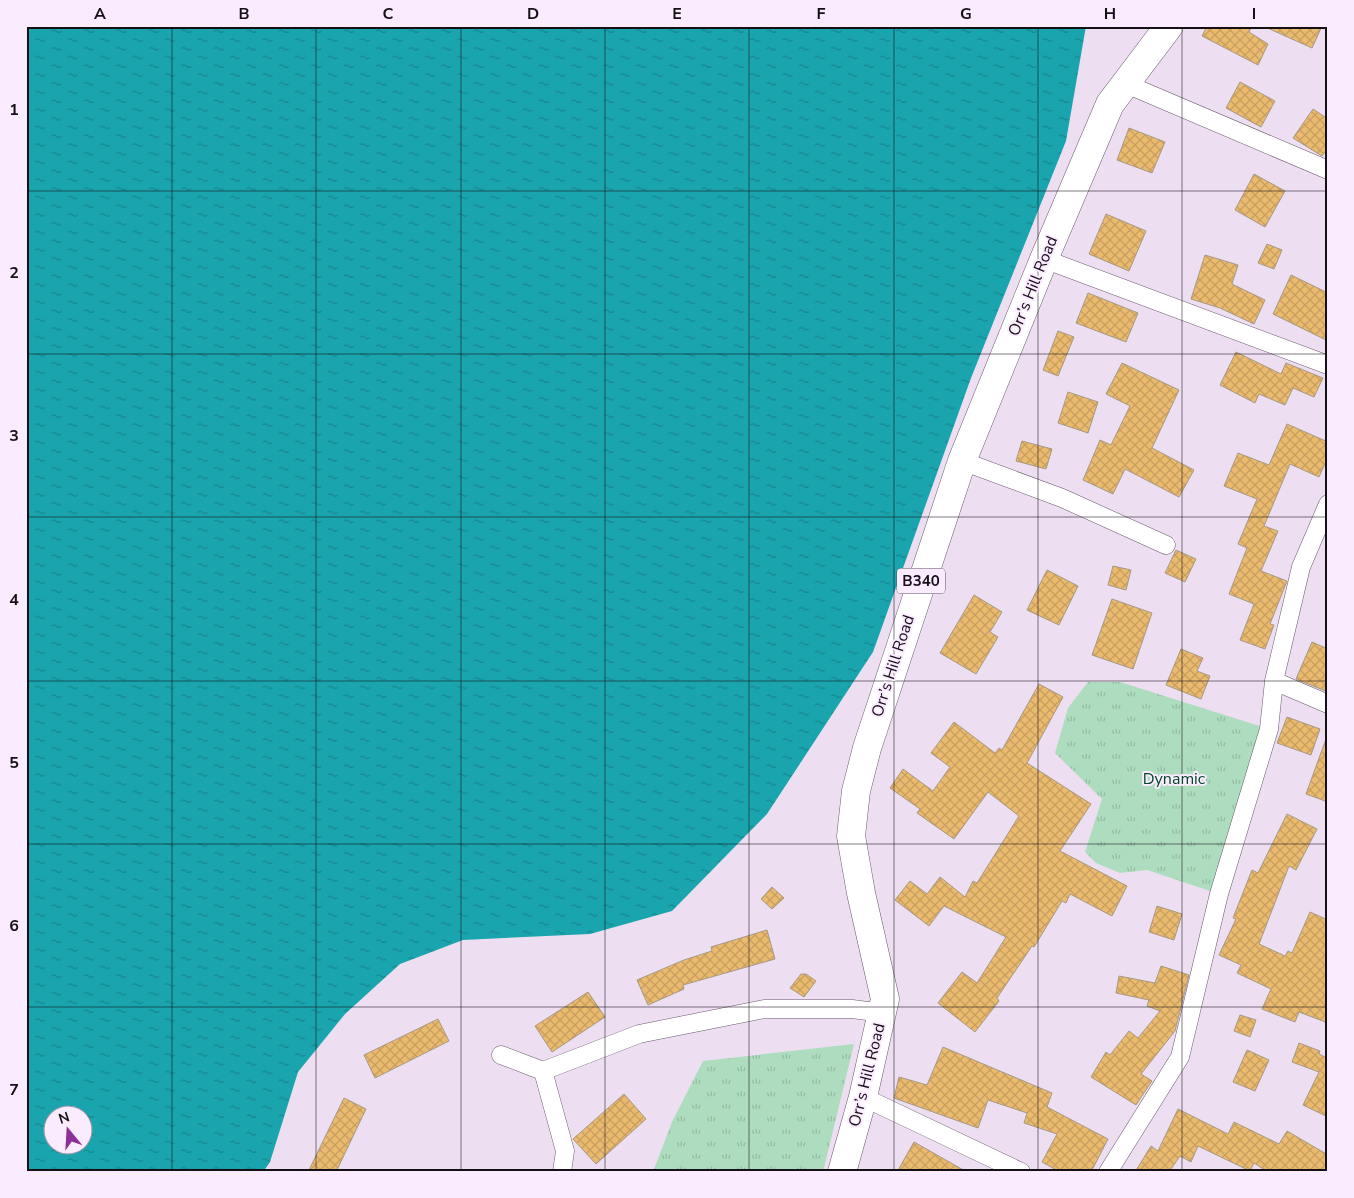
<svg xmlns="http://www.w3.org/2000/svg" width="1354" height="1198" viewBox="0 0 1354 1198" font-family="'Nunito Sans',sans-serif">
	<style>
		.park { fill: url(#park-tufts) }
		.water { fill: url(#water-ripples); fill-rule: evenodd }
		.building { fill: url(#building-cross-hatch); stroke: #a69986 }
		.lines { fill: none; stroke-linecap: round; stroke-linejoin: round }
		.minor-casing { stroke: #695b6c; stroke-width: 19 }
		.primary-casing { stroke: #695b6c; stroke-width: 29 }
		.minor { stroke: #fff; stroke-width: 18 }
		.primary { stroke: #fff; stroke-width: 28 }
		.grid { fill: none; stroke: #150f16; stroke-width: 1; stroke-opacity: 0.55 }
		.labels { text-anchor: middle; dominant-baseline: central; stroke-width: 4; stroke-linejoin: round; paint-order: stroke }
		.shield { fill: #fbebff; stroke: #5a515c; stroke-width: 1 }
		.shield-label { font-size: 15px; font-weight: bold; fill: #150f16 }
		.street-label { font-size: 16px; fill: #150f16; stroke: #fbebff }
		.park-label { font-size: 16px; fill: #044728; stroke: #fbebff }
		.neatline { fill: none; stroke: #150f16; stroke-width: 2 }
		.grid-label { font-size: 16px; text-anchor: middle; font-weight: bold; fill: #150f16 }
	</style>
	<defs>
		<pattern id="park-tufts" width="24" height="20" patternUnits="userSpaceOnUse" patternTransform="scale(1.25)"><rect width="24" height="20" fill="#addcbe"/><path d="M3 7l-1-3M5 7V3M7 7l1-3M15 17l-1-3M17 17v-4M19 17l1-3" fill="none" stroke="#94bca3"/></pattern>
		<pattern id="water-ripples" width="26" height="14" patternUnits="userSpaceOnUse" patternTransform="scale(1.25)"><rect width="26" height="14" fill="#1aa5ae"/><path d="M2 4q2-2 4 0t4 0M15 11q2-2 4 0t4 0" fill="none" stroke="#16858d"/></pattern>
		<pattern id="building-cross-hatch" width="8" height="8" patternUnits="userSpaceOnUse" patternTransform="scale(1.25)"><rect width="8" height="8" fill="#eaba6f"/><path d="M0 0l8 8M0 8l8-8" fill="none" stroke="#c89f5f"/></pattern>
	</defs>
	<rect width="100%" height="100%" fill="#eddef1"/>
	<path class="park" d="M1088 682H1120L1269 729 1219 894 1147 870 1120 873 1096 863 1085 852 1102 799 1055 753 1068 708Z
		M854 1044 823 1172H653L672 1122 703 1061Z"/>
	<path class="water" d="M26 26H1086L1066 141 971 378 873 652 767 814 672 911 590 934 463 940 400 964 345 1014 298 1072 270 1162 263 1172H26ZM52 1116H82V1146H52Z"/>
	<path class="building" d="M1207 26H1252L1249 32 1268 44 1258 65 1202 36Z
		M1263 26H1322L1312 48Z
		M1240 82 1275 101 1261 127 1226 108Z
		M1313 109 1328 119V148L1322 156 1293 138Z
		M1129 128 1165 142 1152 173 1117 160Z
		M1254 174 1285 191 1265 227 1235 210Z
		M1106 214 1146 231 1129 271 1089 254Z
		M1267 244 1282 250 1274 269 1258 263Z
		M1205 255 1238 265 1232 284 1265 300 1254 324 1220 308 1191 299Z
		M1291 275 1328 293V341L1273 314Z
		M1088 293 1138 313 1126 342 1076 323Z
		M1058 331 1074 337 1058 376 1043 370Z
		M1236 352 1281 374 1286 363 1323 378 1314 397 1293 388 1285 405 1259 394 1255 403 1220 385Z
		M1122 363 1179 390 1152 448 1194 470 1179 497 1125 469 1113 494 1083 480 1100 440 1111 445 1130 406 1106 394Z
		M1068 392 1098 402 1088 433 1058 423Z
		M1287 424 1328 442V457L1319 477 1290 464 1264 526 1278 531 1261 571 1287 581 1270 624 1274 625 1265 649 1240 640 1254 604 1229 594 1247 548 1238 544 1257 499 1224 486 1238 453 1269 465Z
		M1022 441 1052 449 1046 469 1016 461Z
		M1176 550 1196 559 1185 582 1165 573Z
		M1113 566 1131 570 1126 590 1108 585Z
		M1047 570 1078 586 1059 625 1027 610Z
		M974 595 1002 612 990 632 998 637 976 674 940 653Z
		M1112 599 1152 613 1133 669 1092 655Z
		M1312 642 1328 649V692L1296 679Z
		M1181 649 1203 658 1197 671 1210 676 1201 699 1166 685Z
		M1039 684 1063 697 1027 763 1091 804 1060 851 1127 886 1112 916 1070 894 1066 903 1062 901 1034 947 1032 946 997 998 999 1001 975 1032 938 1003 962 972 977 983 1006 937 944 906 929 926 895 900 910 881 927 894 940 877 965 897 973 881 977 883 1019 816 988 792 954 839 917 813 920 809 890 788 903 769 933 791 950 767 931 753 954 722 995 753 999 748 1002 750Z
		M1287 717 1320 729 1311 755 1277 743Z
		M1326 739 1328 740V802L1306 794Z
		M1287 814 1317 829 1296 870 1289 866 1259 944 1285 956 1288 951 1292 953 1310 912 1328 920V1023L1299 1012 1295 1022 1262 1009 1271 989 1237 973 1241 965 1219 955 1236 919 1233 918 1252 870 1258 873Z
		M772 887 784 898 772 909 761 899Z
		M1157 906 1182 914 1174 940 1149 932Z
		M767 930 775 959 683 985 684 989 648 1005 637 980 684 960 712 951 711 947Z
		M1161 966 1189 975 1175 1031 1141 1074 1152 1081 1136 1105 1091 1077 1106 1052 1110 1055 1129 1031 1138 1038 1160 1011 1147 1006 1149 1000 1116 993 1119 976 1155 983Z
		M801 974H806L816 981 804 997 790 988Z
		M588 992 605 1017 552 1052 535 1026Z
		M1240 1015 1256 1020 1250 1037 1234 1031Z
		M438 1019 449 1041 375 1078 364 1055Z
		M1299 1043 1320 1051 1319 1054 1327 1058 1328 1056V1117L1303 1105 1319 1072 1292 1062Z
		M943 1047 1052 1093 1047 1107 1108 1139 1091 1172H1060L1042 1162 1057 1134 1024 1123 1027 1113 988 1100 978 1128 894 1098 899 1077 927 1085Z
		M1247 1050 1269 1060 1255 1091 1233 1082Z
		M624 1094 646 1119 596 1164 573 1139Z
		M344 1098 366 1109 336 1172H308Z
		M1178 1109 1228 1134 1234 1122 1279 1144 1287 1131 1328 1155V1172H1268L1254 1163 1250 1171 1198 1146 1191 1162 1180 1156 1169 1172H1135L1151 1146 1158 1151Z
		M914 1142 967 1172H897Z"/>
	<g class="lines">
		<g class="minor-casing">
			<path id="minor" d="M1126 84 1328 170
				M1044 259 1328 365
				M962 461 1062 498 1166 545
				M1274 681 1328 704
				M501 1055 543 1071 639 1034 764 1009H852L883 1013
				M543 1071 565 1151 562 1172
				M863 1097 1021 1172
				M1108 1172 1180 1057 1219 894 1269 729 1274 681 1301 567 1328 504"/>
		</g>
		<g class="primary-casing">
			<path id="primary" d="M842 1172 863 1097 885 999 861 893 851 836 856 791 867 748 962 461 1044 259 1110 104 1169 26"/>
		</g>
		<use href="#minor" class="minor"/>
		<use href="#primary" class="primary"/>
	</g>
	<path class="grid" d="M172 26V1172M316 26V1172M461 26V1172M605 26V1172M749 26V1172M894 26V1172M1038 26V1172M1182 26V1172M26 191H1328M26 354H1328M26 517H1328M26 681H1328M26 844H1328M26 1007H1328"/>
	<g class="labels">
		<rect class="shield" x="897" y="568.5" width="48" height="25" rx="4"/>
		<g class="shield-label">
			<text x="921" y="581">B340</text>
		</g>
		<g class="street-label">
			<text transform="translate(1033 286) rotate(-68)">Orr’s Hill Road</text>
			<text transform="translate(893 666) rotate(-72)">Orr’s Hill Road</text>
			<text transform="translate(867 1075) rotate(-76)">Orr’s Hill Road</text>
		</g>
		<g class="park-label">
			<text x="1174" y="779">Dynamic</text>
		</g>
	</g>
	<rect width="1354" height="1198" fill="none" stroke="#fbebff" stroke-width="55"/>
	<g transform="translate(68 1130) rotate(342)"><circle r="24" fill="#fbebff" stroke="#9f93a2"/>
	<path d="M0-4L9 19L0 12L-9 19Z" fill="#8d2f99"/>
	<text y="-8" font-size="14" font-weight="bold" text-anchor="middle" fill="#150f16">N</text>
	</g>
	<rect x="28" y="28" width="1298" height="1142" class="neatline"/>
	<g class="grid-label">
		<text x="100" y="19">A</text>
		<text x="244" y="19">B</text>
		<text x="388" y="19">C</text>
		<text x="533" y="19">D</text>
		<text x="677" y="19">E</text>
		<text x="821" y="19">F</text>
		<text x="966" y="19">G</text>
		<text x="1110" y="19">H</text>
		<text x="1254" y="19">I</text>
		<text x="14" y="115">1</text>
		<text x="14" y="278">2</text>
		<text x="14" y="441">3</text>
		<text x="14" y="605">4</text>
		<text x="14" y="768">5</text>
		<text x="14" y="931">6</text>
		<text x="14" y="1095">7</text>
	</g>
</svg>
